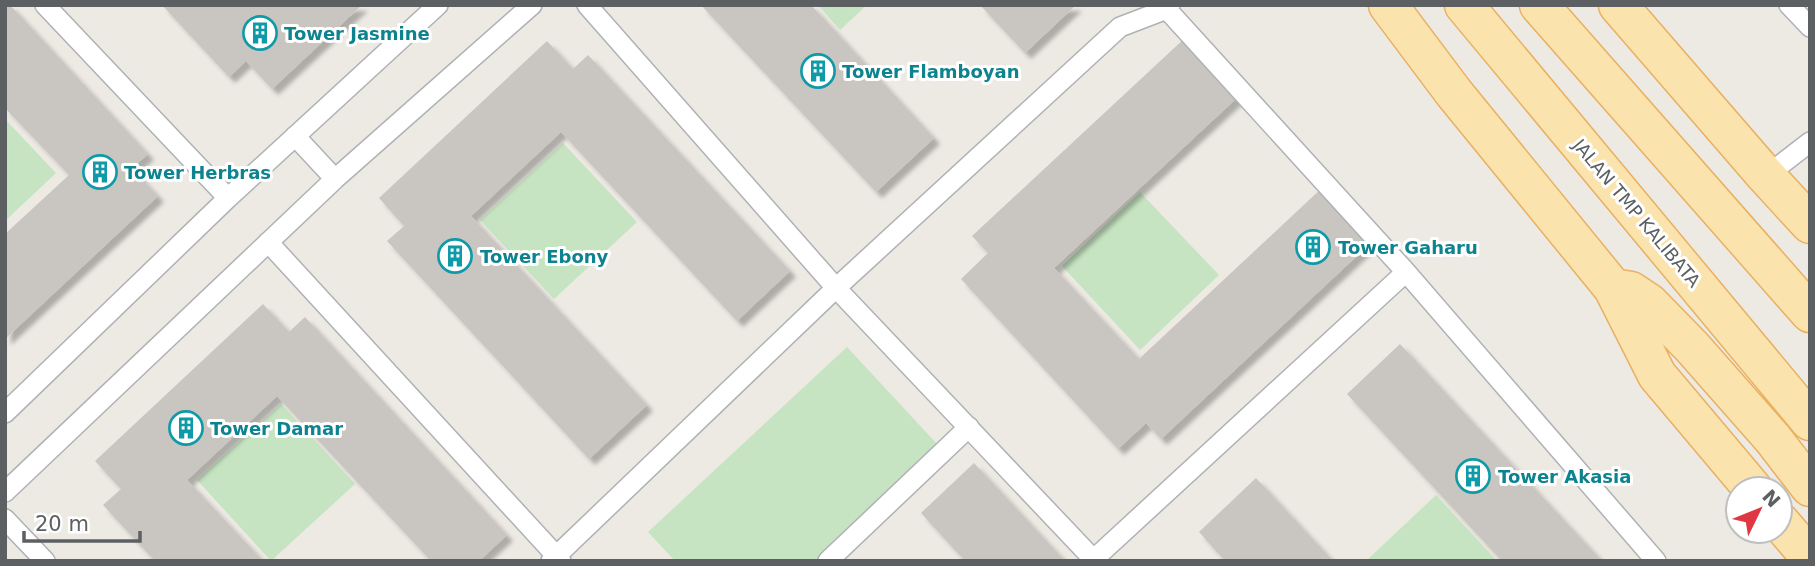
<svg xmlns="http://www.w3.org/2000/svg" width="1815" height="566" viewBox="0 0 1815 566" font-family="'DejaVu Sans',sans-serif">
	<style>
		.green { fill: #c6e4c1 }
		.building { fill: #c9c5c0; filter: url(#shadow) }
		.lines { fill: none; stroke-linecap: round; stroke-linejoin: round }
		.service-casing { stroke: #afb2b5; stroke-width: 22 }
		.primary-casing { stroke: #e9b061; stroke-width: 41 }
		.service { stroke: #fff; stroke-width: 19 }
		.primary { stroke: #fae3ac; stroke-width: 38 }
		.labels { text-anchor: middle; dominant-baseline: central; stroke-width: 6; stroke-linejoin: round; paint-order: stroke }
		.culture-label { font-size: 18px; font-weight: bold; fill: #0d838f; stroke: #fff; text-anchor: start }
		.street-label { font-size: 18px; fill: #5c6063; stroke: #fff }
	</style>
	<defs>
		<filter id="shadow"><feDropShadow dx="6" dy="6" stdDeviation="2" flood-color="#0004"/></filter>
	</defs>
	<rect width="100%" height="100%" fill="#edeae4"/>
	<path class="green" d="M818 5H867L840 30Z
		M5 119 56 173 5 221Z
		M563 143 637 222 554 299 480 220Z
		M1140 192 1219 275 1140 350 1062 266Z
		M847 347 938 445 820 561H675L648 532Z
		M281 404 355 484 271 561 197 480Z
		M1436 495 1497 561H1366Z"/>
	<path class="building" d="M5 5H10L148 154 132 168 158 196 5 339V234L69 175 5 108Z
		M162 5H362L272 89 246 61 229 77Z
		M701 5H811L934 138 876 192Z
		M980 5H1076L1025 53Z
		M1186 37 1240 95 1054 268 1139 359 1324 186 1374 240 1161 439 1146 423 1118 449 961 279 988 253 972 236Z
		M547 41 573 69 588 55 790 271 737 321 561 132 471 216 647 405 589 459 387 241 404 226 379 198Z
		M263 304 289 332 305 317 507 535 479 561H431L277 396 187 480 263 561H155L103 505 121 489 95 461Z
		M1400 344 1600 559 1598 561H1502L1347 394Z
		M974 463 1065 561H965L921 513Z
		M1256 478 1333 561H1225L1199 532Z"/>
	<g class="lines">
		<g class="service-casing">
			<path id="service" d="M45 5 228 198
				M587 5 836 288 1095 561
				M1163 5 1406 272 1656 561
				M1789 5 1810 27
				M295 136 335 179
				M1766 176 1810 142
				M268 242 561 561
				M5 413 228 198 438 5
				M5 492 335 179 532 5
				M5 519 45 561
				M1094 559 1406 272
				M551 561 836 288 1120 27 1167 9 1170 5
				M828 561 969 427"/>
		</g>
		<g class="primary-casing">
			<path id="primary" d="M1388 5 1454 93 1613 288 1657 375 1753 489
				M1464 5 1810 421
				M1539 5 1810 313
				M1618 5 1766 176 1810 224
				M1613 288 1631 291 1649 303 1692 347 1773 439 1810 487
				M1780 522 1810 557"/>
		</g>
		<use href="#service" class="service"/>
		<use href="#primary" class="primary"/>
	</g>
	<defs>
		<g id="building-ring" transform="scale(1.75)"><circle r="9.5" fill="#fff" stroke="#0f9aa8" stroke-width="1.5"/><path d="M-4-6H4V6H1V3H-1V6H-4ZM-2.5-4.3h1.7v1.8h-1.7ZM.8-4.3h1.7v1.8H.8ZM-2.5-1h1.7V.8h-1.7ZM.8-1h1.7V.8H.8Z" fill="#0f9aa8"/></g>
	</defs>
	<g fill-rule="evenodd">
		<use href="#building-ring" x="260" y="33"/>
		<use href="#building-ring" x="818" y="71"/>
		<use href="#building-ring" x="100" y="172"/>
		<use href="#building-ring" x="1313" y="247"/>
		<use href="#building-ring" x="455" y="256"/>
		<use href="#building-ring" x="186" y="428"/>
		<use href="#building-ring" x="1473" y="476"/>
	</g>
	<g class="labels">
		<g class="culture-label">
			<text x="284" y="33">Tower Jasmine</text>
			<text x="842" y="71">Tower Flamboyan</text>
			<text x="124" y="172">Tower Herbras</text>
			<text x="1338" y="247">Tower Gaharu</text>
			<text x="480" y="256">Tower Ebony</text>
			<text x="210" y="428">Tower Damar</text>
			<text x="1498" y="476">Tower Akasia</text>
		</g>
		<g class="street-label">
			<text transform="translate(1637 213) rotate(50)">JALAN TMP KALIBATA</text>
		</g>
	</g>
	<rect width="1815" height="566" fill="none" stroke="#5c6063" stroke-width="14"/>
	<g transform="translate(1759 510) rotate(47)"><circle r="33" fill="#ffffff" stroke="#bebfc1" stroke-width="2"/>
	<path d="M0-5L12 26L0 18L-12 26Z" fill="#df3842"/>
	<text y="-10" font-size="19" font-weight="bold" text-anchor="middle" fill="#5c6063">N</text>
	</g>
	<path d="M24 531v10h116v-10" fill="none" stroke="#5c6063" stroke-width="3.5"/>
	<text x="35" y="531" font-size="21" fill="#5c6063" stroke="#ffffff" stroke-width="5" paint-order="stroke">20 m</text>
</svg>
